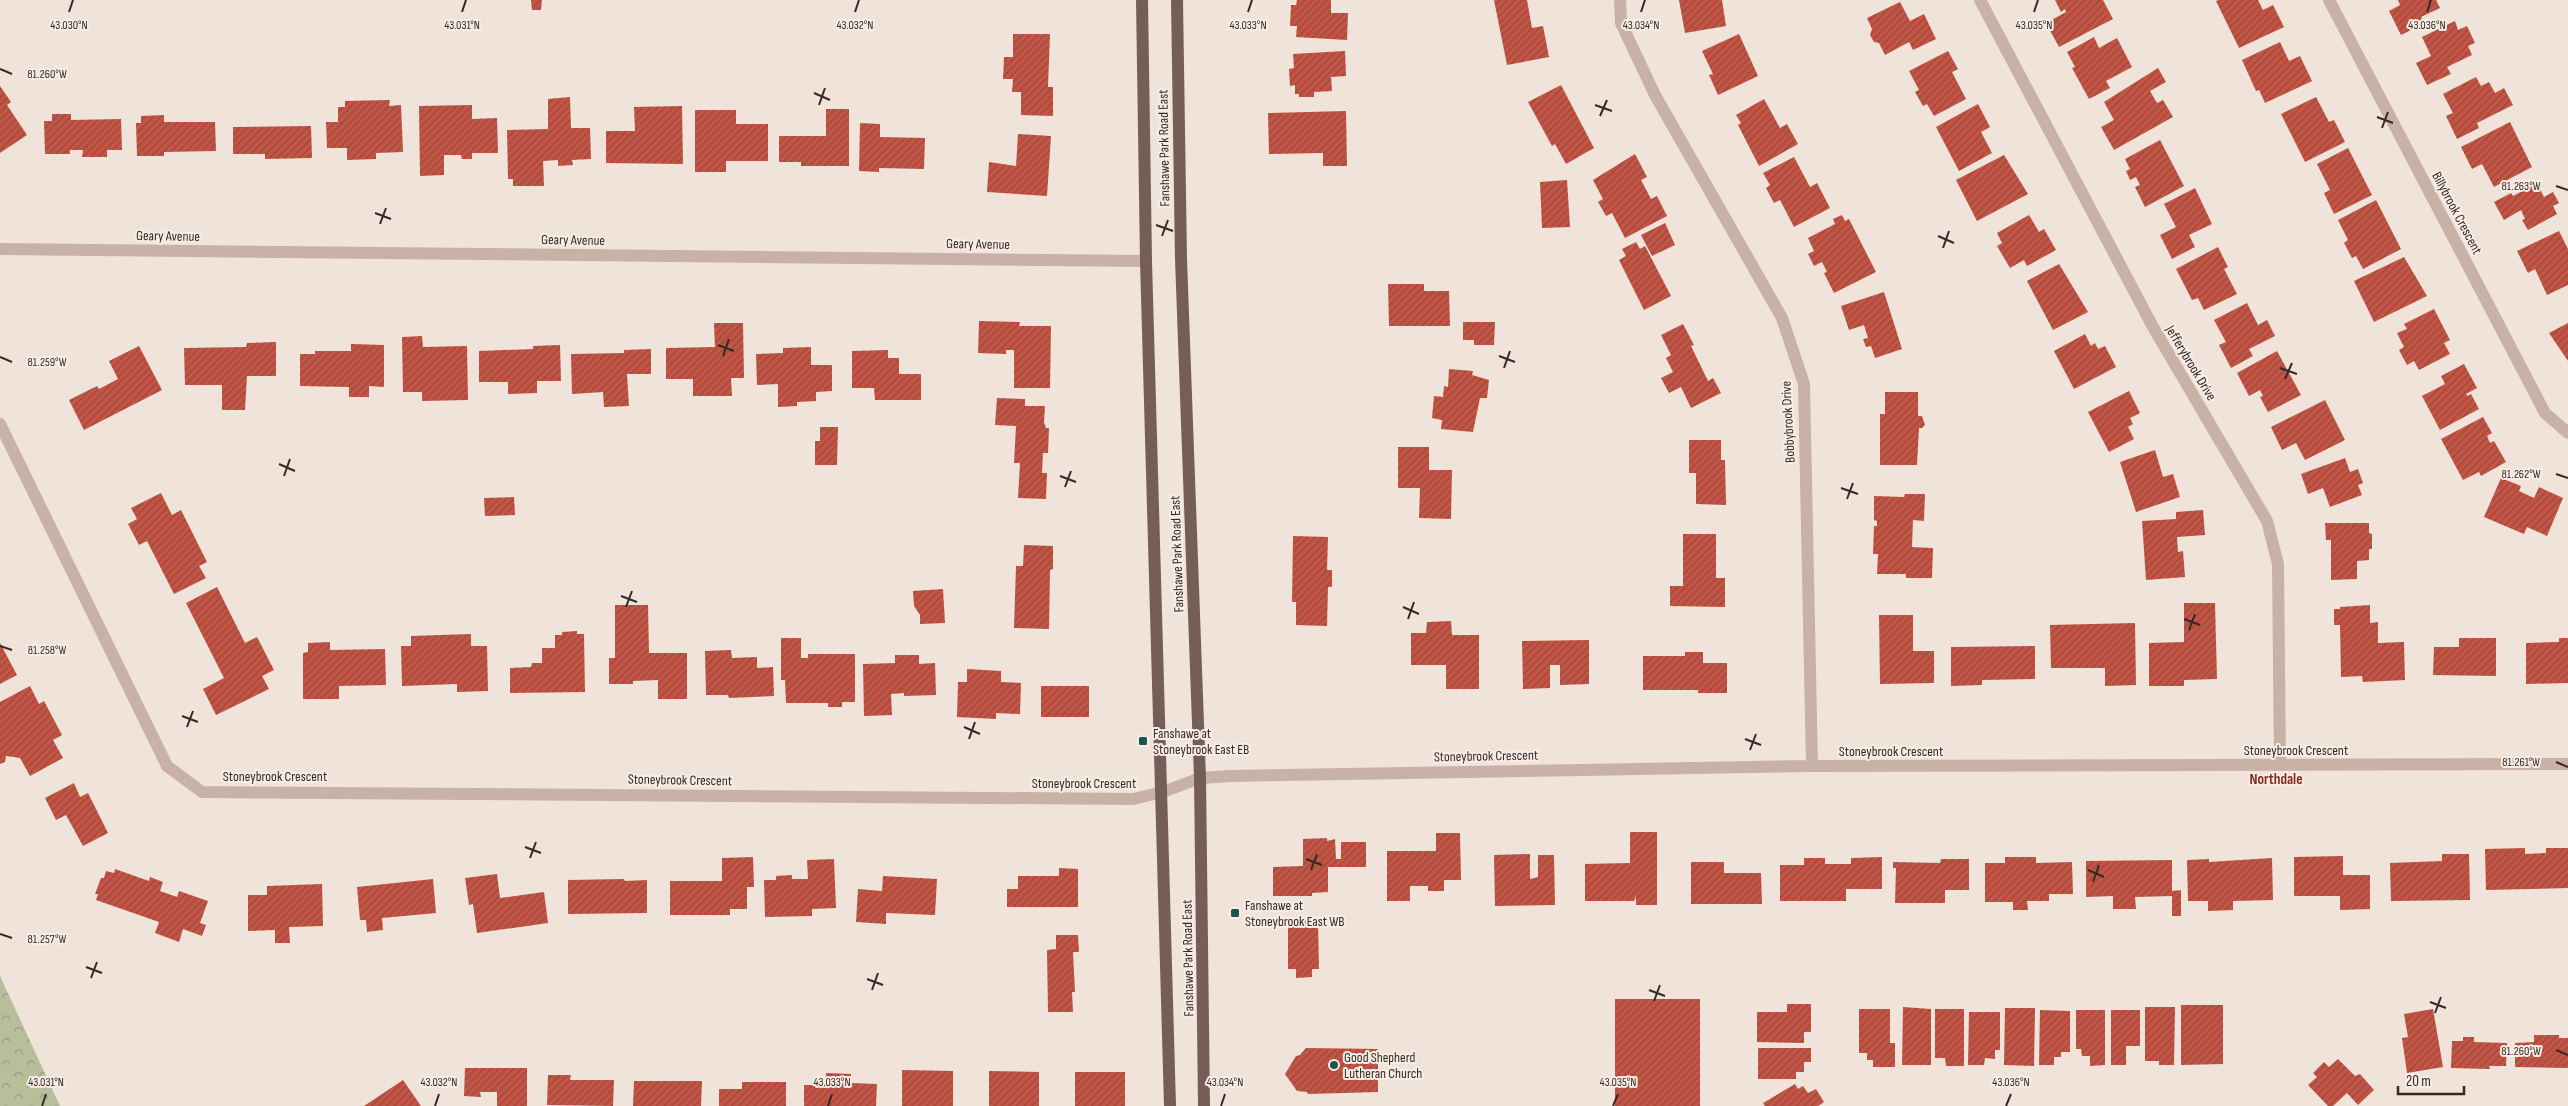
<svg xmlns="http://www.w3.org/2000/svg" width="2568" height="1106" viewBox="0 0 2568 1106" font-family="'Sofia Sans Condensed',sans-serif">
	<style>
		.park { fill: url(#park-crowns) }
		.building { fill: url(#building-hatch) }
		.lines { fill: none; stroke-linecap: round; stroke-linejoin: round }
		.minor { stroke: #c8b1a6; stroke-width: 12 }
		.major { stroke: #765e58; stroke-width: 12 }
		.ticks { fill: none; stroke: #342927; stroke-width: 2 }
		.poi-dot { fill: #1d5451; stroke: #f8ede5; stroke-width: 2 }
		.labels { text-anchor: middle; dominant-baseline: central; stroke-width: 4; stroke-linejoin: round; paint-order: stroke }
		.street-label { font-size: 14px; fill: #342927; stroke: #f8ede5 }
		.poi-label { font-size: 14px; fill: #342927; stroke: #f8ede5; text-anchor: start }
		.neighbourhood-label { font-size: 15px; font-weight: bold; fill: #812d22; stroke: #f8ede5 }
		.ticks-label { font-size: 12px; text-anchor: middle; fill: #342927; stroke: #f8ede5; stroke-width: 4; stroke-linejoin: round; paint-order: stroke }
	</style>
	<defs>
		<pattern id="park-crowns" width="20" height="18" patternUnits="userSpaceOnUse" patternTransform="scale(1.25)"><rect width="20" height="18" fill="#b7bf9a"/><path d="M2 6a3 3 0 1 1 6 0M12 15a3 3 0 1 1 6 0" fill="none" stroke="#969b7e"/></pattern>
		<pattern id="building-hatch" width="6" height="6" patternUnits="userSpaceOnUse" patternTransform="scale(1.25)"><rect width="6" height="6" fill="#c25545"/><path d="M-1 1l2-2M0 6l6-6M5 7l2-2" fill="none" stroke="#9e463a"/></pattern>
	</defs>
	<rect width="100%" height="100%" fill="#f0e3d9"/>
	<path class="park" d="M0 976 60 1106H0Z"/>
	<path class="building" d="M531 0H542L541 10H532Z
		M1297 0H1331V13H1348L1347 40 1296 37 1297 26H1290L1291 5H1296Z
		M1494 0H1527L1532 28 1543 26 1549 57 1507 65Z
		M1679 0H1722L1726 26 1685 33Z
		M2055 0H2103L2113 19 2059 47 2046 23 2066 12 2065 9 2061 12Z
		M2219 0H2258L2263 10 2273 5 2284 27 2239 48 2216 1Z
		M2398 0H2436L2440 8 2421 17 2425 23 2401 35 2389 11 2400 5Z
		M1900 2 1910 21 1924 14 1936 39 1913 50 1909 42 1885 55 1879 43 1874 42 1870 35 1872 29 1867 18Z
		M2455 21 2458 30 2467 26 2475 43 2468 46 2472 55 2447 67 2451 74 2427 85 2416 63 2431 56 2422 37Z
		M1013 34H1050L1048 87H1053V116L1021 115V92H1012L1013 79H1003L1004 57H1013Z
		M1739 34 1758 76 1718 95 1709 75 1713 74 1702 51Z
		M2094 37 2099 48 2117 38 2132 67 2106 81 2110 88 2089 99 2072 68 2075 67 2067 52Z
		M2280 42 2289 61 2300 56 2312 81 2265 103 2259 90 2256 91 2242 60Z
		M1345 51 1346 76 1331 77 1332 91 1314 92V97H1299V94H1295V85L1290 86 1289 69 1294 68 1293 54Z
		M1948 51 1958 69 1952 72 1966 99 1934 116 1927 104 1923 106 1915 92 1919 90 1909 71Z
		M2158 68 2166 82 2150 91 2157 103 2163 100 2173 117 2114 150 2101 127 2114 120 2104 102Z
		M2476 77 2481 86 2489 82 2495 93 2504 88 2513 105 2477 123 2479 128 2457 139 2446 116 2453 113 2443 94Z
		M1561 85 1594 148 1566 164 1555 144 1552 146 1528 102Z
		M0 86 11 102 7 105 27 135 0 153Z
		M570 97 571 128H590L591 159 572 160 573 165 558 166V160L543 161 544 186H513V179H508L507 130 548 129V99Z
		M2316 97 2329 122 2334 120 2345 142 2305 162 2281 114Z
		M1764 99 1780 128 1787 124 1798 144 1759 166 1738 125 1741 123 1736 115Z
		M390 100 389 106 401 105 403 152 376 153V159L347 160V148H327L326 122H338V107H345V101Z
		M1978 104 1990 127 1981 132 1992 153 1959 171 1936 127Z
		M472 105V119L497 118 498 153H472V159H462L461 155H444V175L420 176 419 106Z
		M682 106 683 164 606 163V131H635L634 107Z
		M826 109H849V166H801V162H779V136H826Z
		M695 110H736V124H768V161H726V172H695Z
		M1346 111 1347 166H1323V153L1269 154 1268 113Z
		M52 114H71V120L121 119 122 150H107V157H82L83 150H70V154H45L44 121H52Z
		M164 115V122H215L216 151 164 152V156H137L136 123H141V116Z
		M2510 122 2532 167 2494 187 2482 164 2472 169 2461 147Z
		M860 123 880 124V137L925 138 924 169 879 168V172L859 171Z
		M311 126 312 158 265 159V154H233V127Z
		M1018 134 1051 136 1047 196 987 192 989 162 1016 166Z
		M2160 140 2184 186 2145 207 2135 187 2140 185 2136 177 2130 180 2126 171 2130 169 2125 159Z
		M2348 148 2372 195 2334 214 2324 193 2330 190 2317 164Z
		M1635 154 1647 177 1641 180 1651 199 1657 196 1667 216 1625 238 1612 213 1606 216 1598 202 1603 199 1593 180Z
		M2004 155 2028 194 1977 221 1956 180Z
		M1794 157 1810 187 1817 183 1830 208 1794 227 1780 200 1774 203 1766 188 1770 185 1763 173Z
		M1567 180 1570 227 1542 228 1540 182Z
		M2537 183 2544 197 2553 192 2559 203 2553 206 2557 214 2528 230 2522 220 2525 219 2521 210 2504 220 2494 202 2511 193 2513 196Z
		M2195 188 2212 224 2189 235 2195 247 2172 259 2160 235 2176 227 2164 204Z
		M2376 200 2401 249 2363 269 2356 256 2352 258 2344 243 2348 240 2338 220Z
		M1842 215 1845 221 1849 219 1876 272 1834 293 1824 273 1827 272 1822 262 1814 266 1808 254 1814 251 1808 238 1835 224 1833 219Z
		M2029 215 2039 232 2044 229 2056 250 2027 266 2024 260 2010 268 1997 246 2002 243 1997 233Z
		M1665 223 1675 245 1652 256 1641 235Z
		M2559 231 2568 249V285L2547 295 2535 269 2528 273 2517 251Z
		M1636 242 1640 249 1645 246 1671 296 1644 310 1619 260 1626 256 1622 249Z
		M2218 247 2228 267 2224 269 2237 294 2204 310 2198 298 2192 300 2176 269Z
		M2404 257 2427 296 2374 322 2354 281Z
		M2059 264 2088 312 2053 330 2027 281Z
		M1388 284H1424V291H1449L1450 326H1389Z
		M1884 292 1902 349 1875 358 1871 346 1866 347 1863 339 1868 338 1864 325 1849 330 1841 306Z
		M2247 303 2258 325 2267 320 2275 336 2249 349 2253 356 2231 368 2219 345 2226 342 2214 320Z
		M2434 309 2450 340 2444 343 2450 354 2419 370 2414 361 2407 365 2399 350 2404 347 2397 333 2407 329 2404 324Z
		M979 321 1020 322 1019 326H1051L1050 388H1014V350H1006V354L978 353Z
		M1463 322H1495L1494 345H1474V340H1463Z
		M714 323H743L744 378H731L732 396H693V379H666V348L715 347Z
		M2568 323V361L2549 333Z
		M1683 324 1694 345 1691 346 1708 381 1713 378 1721 393 1691 408 1681 387 1669 393 1661 378 1673 372 1666 358 1671 355 1661 335Z
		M2085 334 2091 346 2095 343 2098 349 2105 346 2116 367 2074 389 2054 351Z
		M422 336 423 347 467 346 468 400 422 401V392H403L402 337Z
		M276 342V376H247L245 410H222V385H185L184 348 246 347 247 343Z
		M351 344 384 345V387L369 386V397H349V387L300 386V354H315V351H351Z
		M560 345 561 381H537V393L508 394V382H479V351L533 349V346Z
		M139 346 162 390 84 430 69 400 97 386 99 389 118 379 109 361Z
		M811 347V365H832V391L816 392V401L797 402V406L778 407V384L757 385 756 354 783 353V348Z
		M651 349V374H627L629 406 604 407 603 392 572 394 571 354 624 353V350Z
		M888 350V358H899V374H921V400H875L874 388H852V351Z
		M2277 351 2301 395 2268 412 2260 397 2263 396 2260 390 2249 396 2237 373Z
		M2464 364 2477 388 2466 394 2468 396 2471 394 2479 409 2440 430 2422 396 2445 384 2441 376Z
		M1449 369 1473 371 1472 375 1489 380 1487 398H1480L1473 432 1441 429 1442 420 1432 418 1434 396 1443 397 1444 386 1448 387Z
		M2129 391 2140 413 2130 418 2133 424 2128 427 2134 439 2109 452 2088 412Z
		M1885 392H1918V416H1922L1925 425 1922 428H1919L1917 465H1880V414H1885Z
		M997 398 1025 399V406H1045L1044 422 1046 428H1049L1048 453H1043L1042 473H1047L1046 499 1018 498 1020 463H1014L1016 426 995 425Z
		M2325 400 2345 440 2305 460 2296 443 2282 450 2271 427Z
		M2483 417 2492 433 2487 436 2490 443 2494 441 2506 462 2481 476 2479 472 2463 480 2441 439Z
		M820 427H838L837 465H815V441H820Z
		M1689 440H1721V460H1725L1726 505 1696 504V473H1689Z
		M1398 447H1429V470H1452L1451 519 1419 518 1420 488H1398Z
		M2155 450 2163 477 2173 474 2180 497 2136 512 2120 462Z
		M2345 458 2350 472 2358 469 2363 483 2358 485 2362 495 2330 507 2323 488 2308 494 2301 474Z
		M2501 478 2521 486 2519 491 2534 498 2539 487 2563 498 2547 536 2527 527 2524 534 2484 517Z
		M161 493 172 515 181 510 207 562 199 566 206 578 174 594 147 541 139 545 128 524 137 519 131 508Z
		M1905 494H1925L1924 521 1913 520 1912 547 1933 548 1932 578H1906V574H1877L1878 554H1873L1874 526H1877V521L1874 520V496L1904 497Z
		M514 497 515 515 485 516 484 498Z
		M2203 510 2205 535 2177 537 2178 552 2183 551 2185 577 2146 580 2142 521 2176 519V512Z
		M2325 523H2369V533L2372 534V549H2369V560L2357 561V579L2331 580V540H2326Z
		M1683 534H1716V578H1725V607L1670 606V586H1683Z
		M1293 536 1328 537 1327 570H1332V587H1328L1327 626 1296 625V602H1292Z
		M1024 545 1053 546V569L1050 570 1049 629 1014 628 1016 566H1023Z
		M217 587 245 643 257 637 274 670 262 676 269 689 216 715 203 689 224 678 186 603Z
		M943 589 945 623 920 624V615L914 606 913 591Z
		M2184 603H2215L2217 679 2184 680V686H2149V643L2184 642Z
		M615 605H648L649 653H687V699H658V680L633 681V684H609V658H615Z
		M2370 605V623L2378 622V643L2404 642 2405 680 2363 682 2362 676 2341 677 2340 625H2334V609H2340V607Z
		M1879 615H1913V651H1934V683L1880 684Z
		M1451 621 1452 635H1479V689H1446V665H1411V633H1426L1427 622Z
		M2135 623 2136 685 2105 686V668H2051L2050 625Z
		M577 631V634H584L585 692 510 693V668L531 667 532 663H542V648H555V635H562V632Z
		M471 634V646H487L488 691 457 692V684L402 686 401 646H411V636Z
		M781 638H801V658H808V654H855V702H842V707H828V703H786L785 680H781Z
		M2459 638H2496V676L2433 675 2434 647H2459Z
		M2559 638H2568V683L2526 684V643L2559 642Z
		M1589 640V684L1560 685V665H1550V688L1523 689 1522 641Z
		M330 642V650L385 649 386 685 339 686V699H303V653L308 652V643Z
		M0 643 17 675 0 684Z
		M2035 646V679L1982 680V685L1951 686V647Z
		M731 650 732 658 757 657V668L773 667 774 696 729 698 728 695H706L705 651Z
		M1685 652H1703V663H1727V693H1698V690H1643V656H1685Z
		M895 655H919V664L935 663 936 695 904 696V693L891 694 892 715 864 716 863 664 895 663Z
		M967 669 1001 671V682L1021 683 1020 714 996 713V719L957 717 958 682H967Z
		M30 686 39 704 44 701 62 735 53 740 63 758 30 776 20 758 6 756 5 762 0 764V702Z
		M1041 686H1089V717H1041Z
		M74 783 80 797 88 793 108 833 83 846 66 815 56 820 45 798Z
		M1630 832H1657V905H1636V896L1634 901H1585V864L1630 863Z
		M1436 833H1460L1461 880H1444V891H1428V886H1410V901H1387V851H1436Z
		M1327 838V841L1335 839 1336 859H1341V842H1366V867H1328V892L1312 893V896H1273V867L1303 866V839Z
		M2525 848V854L2546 853V848H2568V888L2486 890 2485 849Z
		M1530 854V879L1538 877V855H1554L1555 905 1495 906 1494 855Z
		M2442 854H2469L2470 900 2391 901 2390 863 2442 861Z
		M2343 856V875H2370V909L2340 910V896H2294V857Z
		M753 857 754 887H747V909H730V915H670V881H722V858Z
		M1882 857V889H1846V901H1780V865H1804V858H1825V864H1851V858Z
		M2005 857H2036V863L2072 862 2073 894H2049V901H2027L2028 910H2013V902H1985V863H2005Z
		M2272 858 2273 900 2233 901V910L2208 911V901H2188L2187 860 2209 859V862Z
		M834 859 836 908 812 909V916L765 917 764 880H776V876L792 875V879H808L807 860Z
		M1941 859H1969V890H1945V903H1895L1896 868H1893V862L1940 863Z
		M2172 860V891L2181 890V916H2172V896L2135 897 2136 909H2113V896L2086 897V861Z
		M1691 862H1724V873H1761L1762 904H1691Z
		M1059 868 1078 869V907H1007V889H1018V876H1059Z
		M115 869 149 881 150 877 163 882 160 891 177 897 179 891 208 901 200 923 206 925 202 936 183 929 179 942 155 933 159 922 96 900 98 894H95L101 878H104L106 871 114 873Z
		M497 874 500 898 544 892 548 923 477 933 473 904 469 905 465 878Z
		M883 876 937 879 935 915 886 913V924L856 922 858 889 882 891Z
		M433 879 436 913 382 918 383 930 367 932 366 920H360L357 887Z
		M624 879 625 881 647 880V913L568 914V880Z
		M322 884 323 926 289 927 290 943H275V930L248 931V895H267V886Z
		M1288 919H1318L1319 969H1312V977L1296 978V969H1288Z
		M1056 935H1078L1079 952H1073L1075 992H1072L1073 1012H1048L1047 950 1056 949Z
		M1615 999H1700V1106H1615Z
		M1787 1004H1811V1032H1804V1043L1757 1042V1012H1787Z
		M2181 1005H2223V1064L2181 1065Z
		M1903 1007 1931 1009V1065H1902Z
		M2145 1007H2175L2174 1065H2159V1061H2145Z
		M2005 1008H2035L2034 1066 2004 1065Z
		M1859 1009H1890V1043H1895V1067H1873V1060H1867V1053H1859Z
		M1935 1009H1964V1066H1946L1945 1058H1935Z
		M2433 1009 2443 1067 2407 1073 2402 1038 2408 1037 2404 1014Z
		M2040 1010 2070 1011V1052H2061V1057H2054V1065H2039Z
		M2076 1010H2105V1065L2090 1066V1056H2082L2081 1049H2076Z
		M2111 1010H2140V1046H2126V1065H2111Z
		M1969 1012H2000V1050H1995V1059L1985 1058 1984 1065H1968Z
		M2534 1035H2559V1038H2568V1068L2515 1067V1043L2534 1042Z
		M2463 1037H2474V1042L2507 1043 2506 1066H2489L2490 1069 2451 1068 2452 1041H2463Z
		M1306 1048 1378 1049V1092L1308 1094 1307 1092 1297 1091 1285 1074 1296 1056 1300 1055Z
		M1758 1048H1811V1062H1804V1072H1796V1079H1758Z
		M2338 1059 2355 1076 2360 1074 2374 1090 2358 1105 2347 1093 2333 1106H2328L2308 1085 2317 1077 2313 1073 2324 1062 2329 1067Z
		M465 1068H527V1106H497V1092H480L481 1097 464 1096Z
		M902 1070 953 1071V1106H902Z
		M989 1071 1039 1072V1106H989Z
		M1075 1072H1125V1106H1075Z
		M826 1073 851 1074V1083L877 1084 876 1106H804V1085H826Z
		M548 1075H571L570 1080H614L613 1106 547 1105Z
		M403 1080 421 1106H364Z
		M634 1081H702L701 1106H633Z
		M742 1082H786V1106H719V1089H742Z
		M1795 1084 1798 1089 1803 1086 1808 1093 1816 1089 1824 1102 1818 1106H1765L1763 1103Z"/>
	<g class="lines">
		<path class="minor" d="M1620 0 1621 23 1655 95 1782 318 1804 384 1812 766
			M1980 0 2153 327 2267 521 2278 564 2280 765
			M2329 0 2545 413 2568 433
			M0 249 1146 261
			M0 424 167 766 202 792 1133 799 1163 792 1200 778 1231 776 1812 766 2568 764"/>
		<path class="major" d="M1142 0 1146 261 1170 1106
			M1177 0 1181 259 1200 778 1204 1106"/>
	</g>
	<path class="ticks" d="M69 12 73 0M462 12 466 0M855 12 859 0M1248 12 1252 0M1641 12 1645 0M2034 12 2038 0M2427 12 2431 0M0 69 12 74M814 93 830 100M819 105 825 88M1595 105 1612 111M1600 116 1607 100M2377 117 2393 123M2382 128 2388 112M2556 186 2568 190M375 213 391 219M380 224 386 208M1156 225 1173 231M1162 236 1168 220M1938 236 1954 243M1943 248 1949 231M718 345 734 351M723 356 729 339M1499 356 1515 362M0 357 12 362M1504 368 1510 351M2280 368 2297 374M2285 379 2292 363M279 464 295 471M2556 474 2568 478M284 476 290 459M1060 476 1076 482M1065 487 1071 471M1841 488 1858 494M1847 499 1853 483M621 596 637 602M626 607 632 591M1403 607 1419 614M1408 619 1414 602M2184 619 2200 625M2189 630 2195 614M0 646 12 650M182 716 198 722M187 727 193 711M964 727 980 734M969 739 975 722M1745 739 1761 745M1750 750 1756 734M2556 762 2568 767M525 847 541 853M530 858 536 842M1306 859 1322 865M1311 870 1317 854M2088 870 2104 877M2093 882 2099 865M0 934 12 938M86 967 102 973M91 978 97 962M867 979 883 985M872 990 878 973M1649 990 1665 996M1654 1001 1660 985M2430 1002 2446 1008M2435 1013 2441 997M2556 1050 2568 1055M42 1106 46 1094M435 1106 439 1094M828 1106 832 1094M1221 1106 1225 1094M1613 1106 1618 1094M2006 1106 2011 1094"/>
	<g class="poi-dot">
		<rect x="1138" y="736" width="10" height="10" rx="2.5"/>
		<rect x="1230" y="908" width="10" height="10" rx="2.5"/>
		<circle cx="1334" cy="1065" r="5"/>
	</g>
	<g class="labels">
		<g class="street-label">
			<text transform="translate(1164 148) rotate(-91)">Fanshawe Park Road East</text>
			<text transform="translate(2457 213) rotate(62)">Billybrook Crescent</text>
			<text transform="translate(168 236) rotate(1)">Geary Avenue</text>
			<text transform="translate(573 240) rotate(1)">Geary Avenue</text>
			<text transform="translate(978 244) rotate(1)">Geary Avenue</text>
			<text transform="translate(2191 363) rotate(59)">Jefferybrook Drive</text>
			<text transform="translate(1788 422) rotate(-93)">Bobbybrook Drive</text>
			<text transform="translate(1177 554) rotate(-92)">Fanshawe Park Road East</text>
			<text x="2296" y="750">Stoneybrook Crescent</text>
			<text x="1891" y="751">Stoneybrook Crescent</text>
			<text transform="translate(1486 756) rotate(-1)">Stoneybrook Crescent</text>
			<text x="275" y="776">Stoneybrook Crescent</text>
			<text transform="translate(680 780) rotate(1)">Stoneybrook Crescent</text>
			<text x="1084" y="783">Stoneybrook Crescent</text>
			<text transform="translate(1188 958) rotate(-91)">Fanshawe Park Road East</text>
		</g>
		<g class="poi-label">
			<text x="1153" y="733">Fanshawe at<tspan x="1153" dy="16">Stoneybrook East EB</tspan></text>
			<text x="1245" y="905">Fanshawe at<tspan x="1245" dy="16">Stoneybrook East WB</tspan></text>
			<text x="1344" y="1057">Good Shepherd<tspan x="1344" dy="16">Lutheran Church</tspan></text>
		</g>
		<g class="neighbourhood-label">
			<text x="2276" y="779">Northdale</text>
		</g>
	</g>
	<g class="ticks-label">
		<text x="462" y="29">43.031°N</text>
		<text x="2427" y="29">43.036°N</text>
		<text x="69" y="29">43.030°N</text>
		<text x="855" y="29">43.032°N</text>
		<text x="1248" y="29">43.033°N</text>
		<text x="1641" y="29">43.034°N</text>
		<text x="2034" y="29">43.035°N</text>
		<text x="47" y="78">81.260°W</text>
		<text x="2521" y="190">81.263°W</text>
		<text x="47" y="366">81.259°W</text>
		<text x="2521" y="478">81.262°W</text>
		<text x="47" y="654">81.258°W</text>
		<text x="2521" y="766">81.261°W</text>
		<text x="47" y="943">81.257°W</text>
		<text x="2521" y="1055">81.260°W</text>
		<text x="46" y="1086">43.031°N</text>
		<text x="439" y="1086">43.032°N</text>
		<text x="832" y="1086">43.033°N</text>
		<text x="1225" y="1086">43.034°N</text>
		<text x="1618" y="1086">43.035°N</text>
		<text x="2011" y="1086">43.036°N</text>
	</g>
	<path d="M2398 1086v8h66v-8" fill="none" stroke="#342927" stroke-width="2.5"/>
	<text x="2406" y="1086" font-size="15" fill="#342927" stroke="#f8ede5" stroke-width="4" paint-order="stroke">20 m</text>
</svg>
